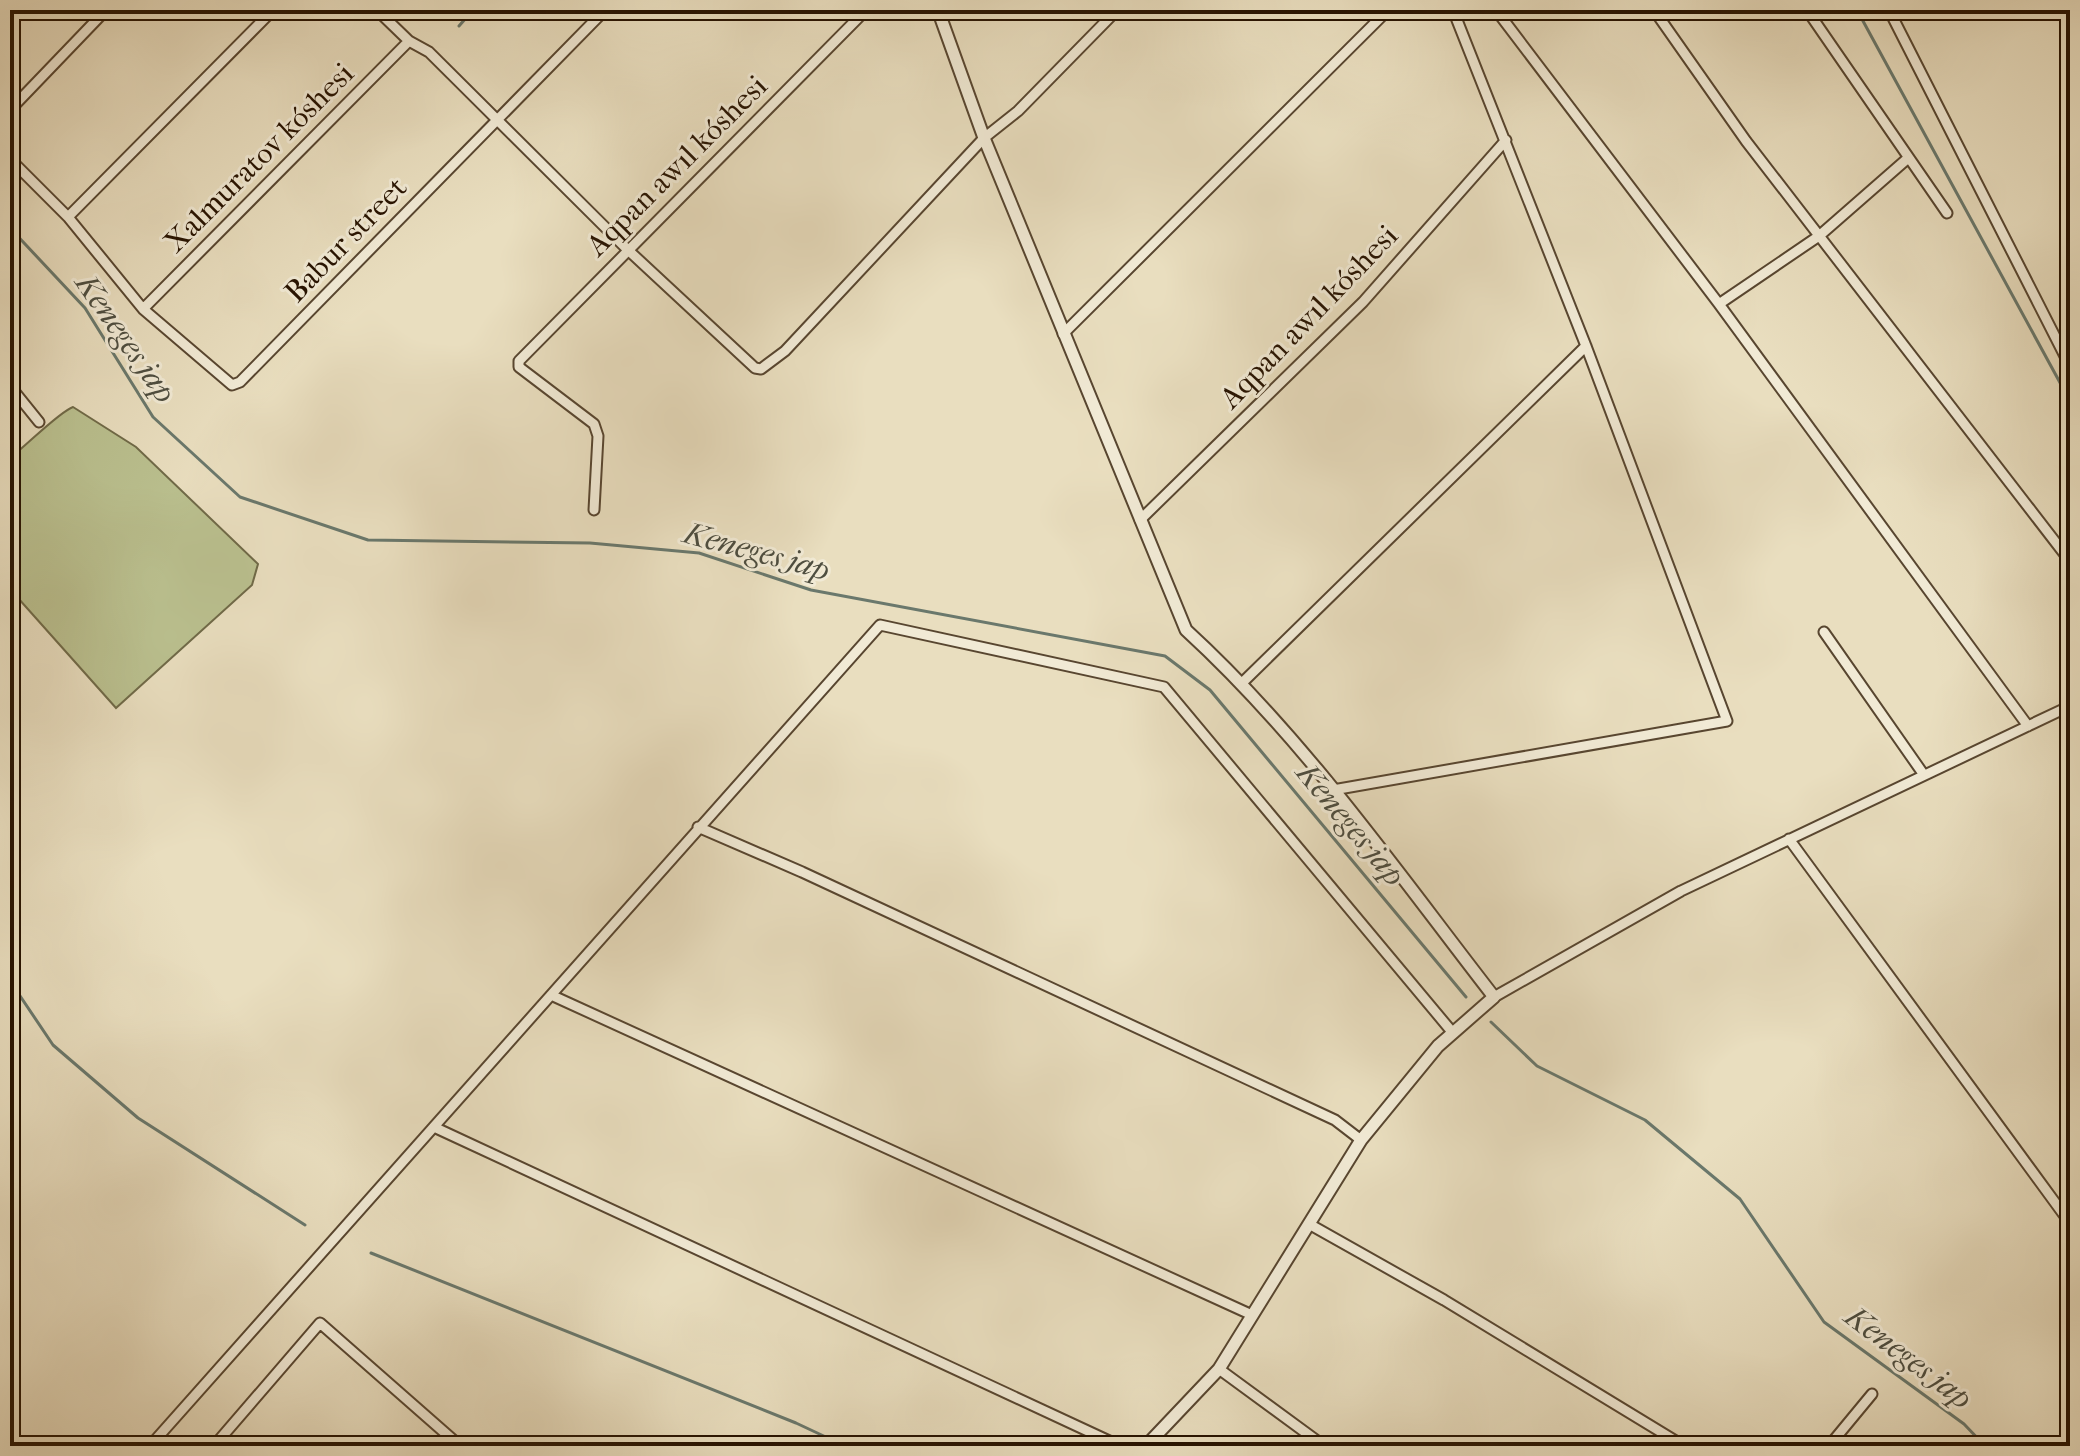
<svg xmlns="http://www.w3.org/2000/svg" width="2080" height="1456" viewBox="0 0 2080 1456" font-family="'IM FELL French Canon',serif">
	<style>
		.green { fill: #bac08f; stroke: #706a48; stroke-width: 2 }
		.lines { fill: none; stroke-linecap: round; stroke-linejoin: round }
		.stream { stroke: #6a786c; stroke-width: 3 }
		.minor-casing { stroke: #584630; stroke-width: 13 }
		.tertiary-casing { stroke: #584630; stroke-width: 15 }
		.minor { stroke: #f1ead5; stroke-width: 9 }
		.tertiary { stroke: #f1ead5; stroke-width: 11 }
		.labels { text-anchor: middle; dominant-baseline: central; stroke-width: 6; stroke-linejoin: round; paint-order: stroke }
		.street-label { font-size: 30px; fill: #271301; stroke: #f1ead5 }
		.water-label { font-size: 32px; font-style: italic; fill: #4e4e40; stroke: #f1ead5 }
	</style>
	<rect width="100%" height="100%" fill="#e9debf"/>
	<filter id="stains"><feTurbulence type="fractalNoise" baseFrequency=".0025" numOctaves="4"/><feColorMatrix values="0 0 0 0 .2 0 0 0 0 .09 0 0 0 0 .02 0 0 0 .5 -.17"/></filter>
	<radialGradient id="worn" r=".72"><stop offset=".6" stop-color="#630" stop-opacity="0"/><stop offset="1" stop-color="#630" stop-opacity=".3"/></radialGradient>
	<path class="green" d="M73 407 136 447 258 564 252 585 116 708 10 589V458C26 446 59 412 73 407Z"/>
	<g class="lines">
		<path class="stream" d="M1857 10 2070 401
			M459 26 473 10
			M10 228 85 308 153 417 240 497 368 540 590 543 699 553 811 590 1165 656 1210 690 1466 997
			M10 981 53 1045 138 1118 305 1225
			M1491 1022 1537 1066 1645 1120 1740 1199 1824 1322 1964 1424 1985 1446
			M371 1253 796 1423 845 1446"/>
		<g class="minor-casing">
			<path id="minor" d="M377 10 409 41 429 52 628 250 755 368 761 369 785 351 984 138 1018 111 1117 10
				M1496 10 1719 304 2028 726
				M1654 10 1746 141 2070 561
				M1807 10 1947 213
				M1889 10 2070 366
				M10 110 106 10
				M10 159 68 217 143 309 232 385 240 382 605 10
				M68 217 273 10
				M1719 304 1819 236 1907 159
				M143 309 409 41
				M1063 334 1388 10
				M10 386 39 422
				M594 510 598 436 594 424 519 367V361L866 10
				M1140 520 1363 302 1506 140
				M1824 632 1924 775
				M1243 682 1586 346
				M1333 790 1727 721 1586 346 1453 10
				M698 827 802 872 1335 1120 1361 1140
				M1789 839 2070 1223
				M551 995 1252 1315
				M1494 997 1681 891 2070 706
				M436 1128 1120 1446
				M1309 1224 1444 1300 1684 1446
				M1219 1369 1324 1446
				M150 1446 880 625 1164 687 1453 1033
				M214 1446 320 1323 460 1446
				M1829 1446 1872 1394"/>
		</g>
		<g class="tertiary-casing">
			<path id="tertiary" d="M938 10 984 138 1186 630C1304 738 1396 871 1494 997L1438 1046 1361 1140 1219 1369 1146 1446"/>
		</g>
		<use href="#minor" class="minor"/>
		<use href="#tertiary" class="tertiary"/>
	</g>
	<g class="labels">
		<g class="street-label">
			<text transform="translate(259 158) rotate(-45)">Xalmuratov kóshesi</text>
			<text transform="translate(677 166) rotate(-45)">Aqpan awıl kóshesi</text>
			<text transform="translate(346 240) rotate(-46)">Babur street</text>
			<text transform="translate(1309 317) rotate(-46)">Aqpan awıl kóshesi</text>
		</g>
		<g class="water-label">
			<text transform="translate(126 338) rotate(55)">Keneges jap</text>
			<text transform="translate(757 551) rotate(15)">Keneges jap</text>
			<text transform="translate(1351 824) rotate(50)">Keneges jap</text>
			<text transform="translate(1909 1357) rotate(37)">Keneges jap</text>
		</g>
	</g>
	<rect width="2080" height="1456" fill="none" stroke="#e9debf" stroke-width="40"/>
	<rect x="12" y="12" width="2056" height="1432" fill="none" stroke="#271301" stroke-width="4"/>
	<rect x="20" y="20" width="2040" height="1416" fill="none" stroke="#271301" stroke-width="2"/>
	<rect width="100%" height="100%" filter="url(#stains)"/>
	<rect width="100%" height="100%" fill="url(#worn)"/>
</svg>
